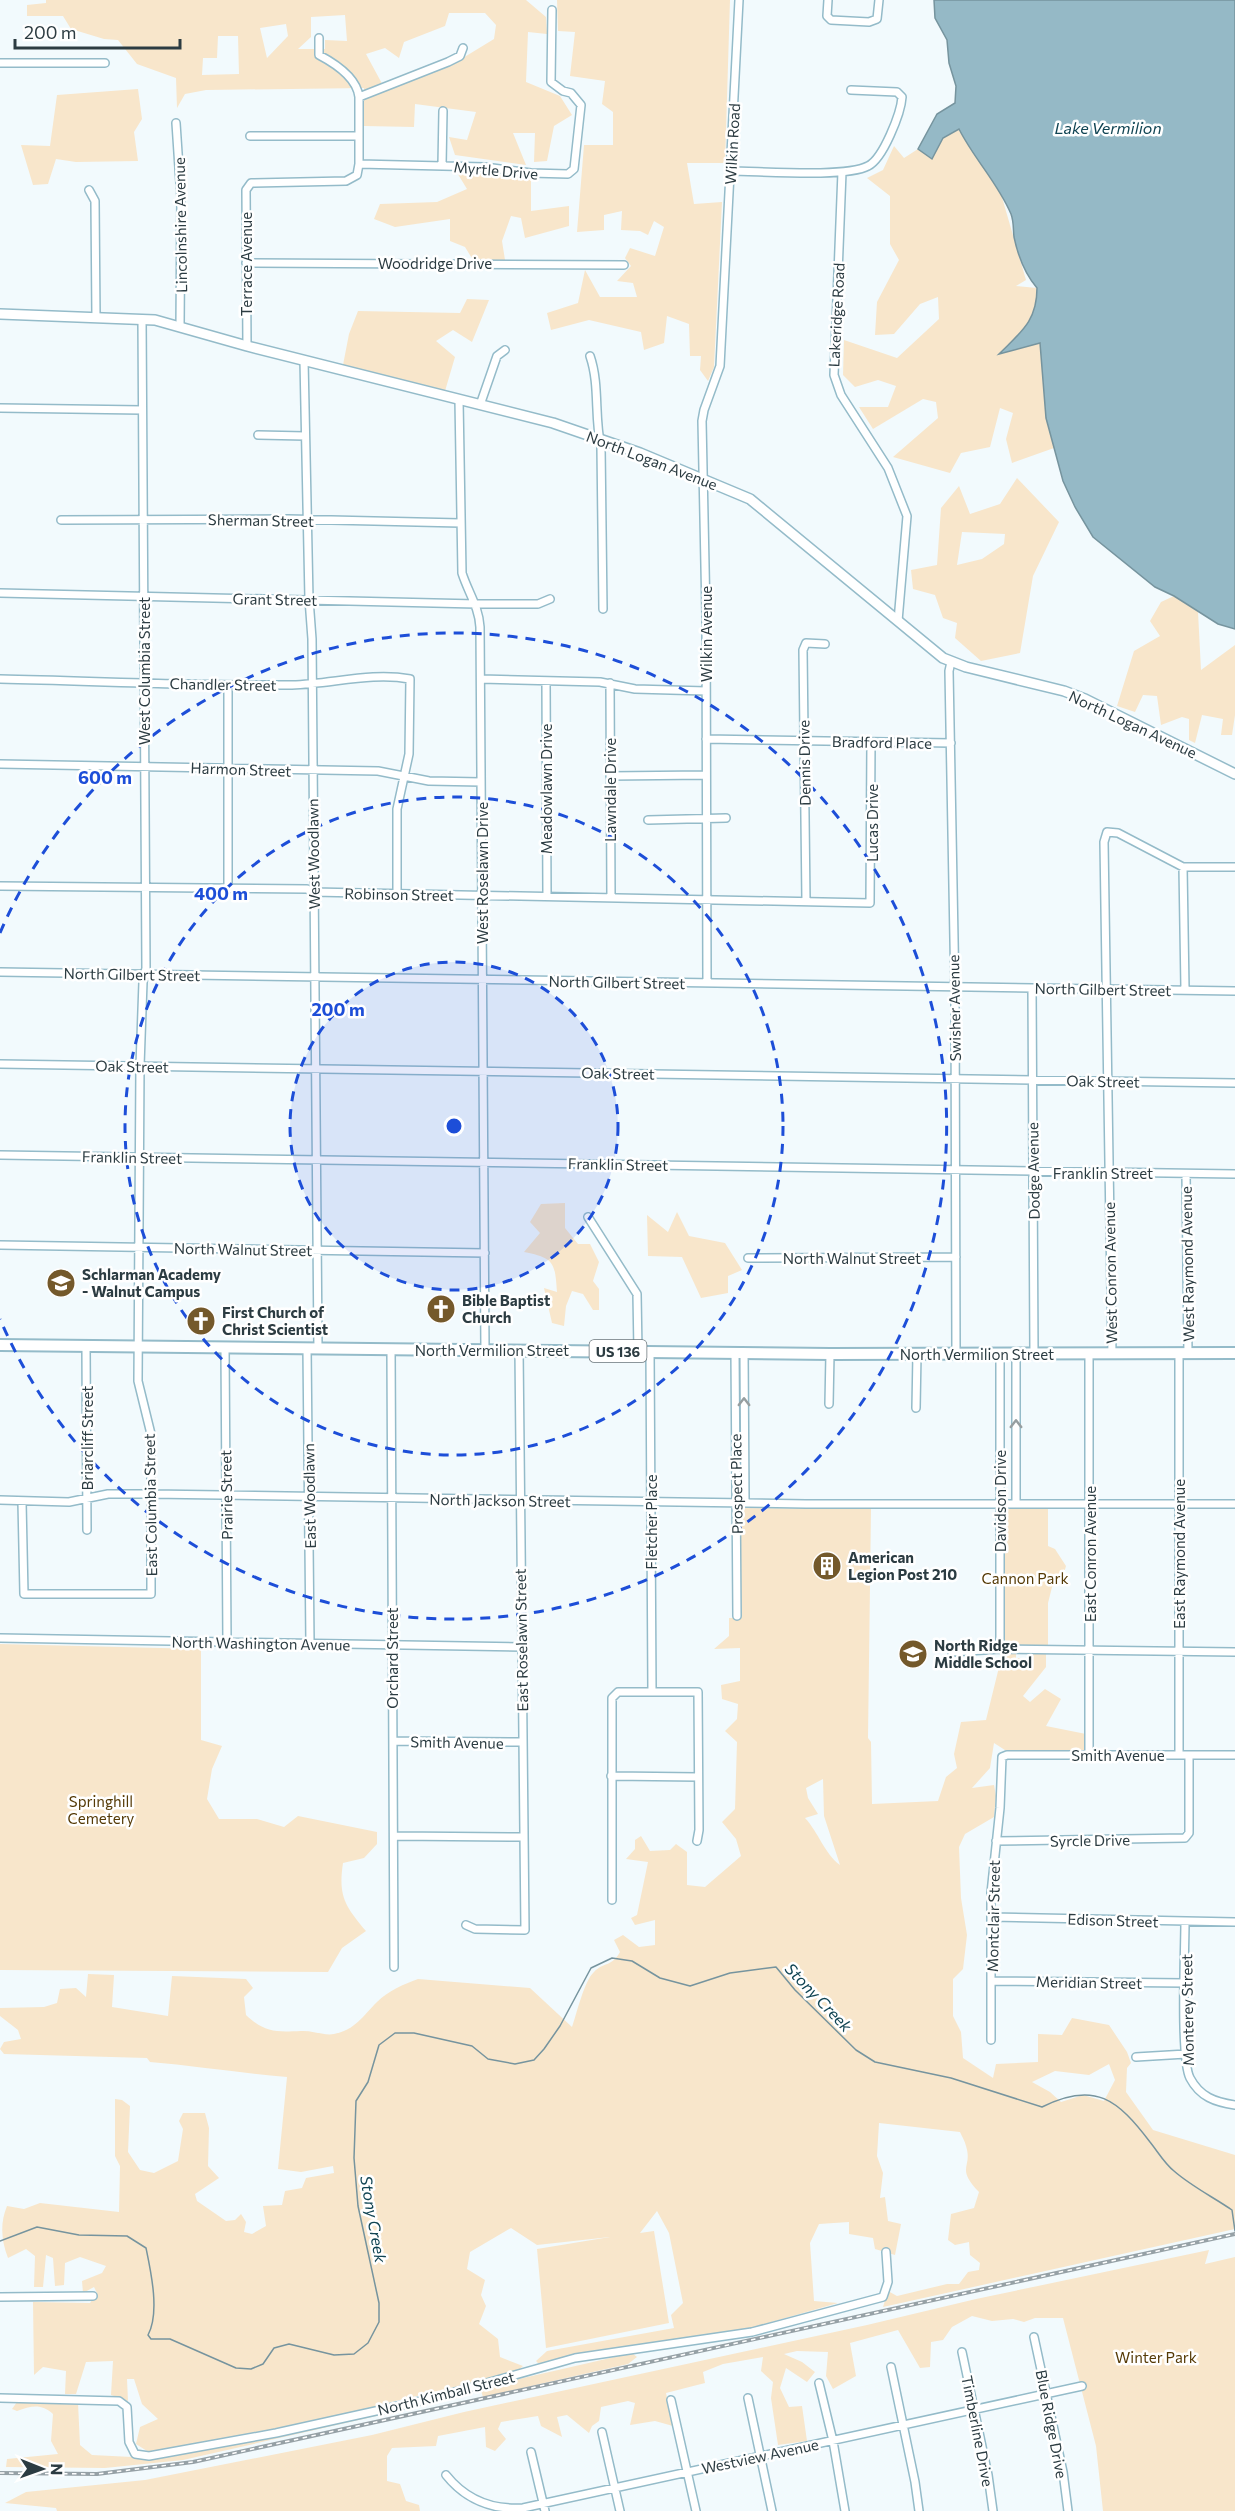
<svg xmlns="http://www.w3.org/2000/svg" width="1235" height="2511" viewBox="0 0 1235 2511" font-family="Commissioner,sans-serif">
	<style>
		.green { fill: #f8e6cb; fill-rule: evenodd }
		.water { fill: #95b9c6; stroke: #76949e; stroke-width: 1.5 }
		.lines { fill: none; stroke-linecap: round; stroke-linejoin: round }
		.stream { stroke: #76949e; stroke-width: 1.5 }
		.street-casing { stroke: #94bbc9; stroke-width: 10 }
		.secondary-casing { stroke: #94bbc9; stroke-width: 12 }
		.primary-casing { stroke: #94bbc9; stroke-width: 14 }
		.street { stroke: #fff; stroke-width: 7 }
		.secondary { stroke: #fff; stroke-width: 9 }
		.primary { stroke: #fff; stroke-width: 10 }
		.rail-casing { stroke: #96a1a6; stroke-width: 4 }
		.rail { stroke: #fff; stroke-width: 1.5; stroke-dasharray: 4.5; stroke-linecap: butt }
		.oneway { stroke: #969ea0 }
		.ring { fill: none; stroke: #1d4ed8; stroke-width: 3; stroke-dasharray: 10 8 }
		.labels { text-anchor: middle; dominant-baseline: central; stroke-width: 5; stroke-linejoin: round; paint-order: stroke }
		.shield { fill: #fff; stroke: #6b767b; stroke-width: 1.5 }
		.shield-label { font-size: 14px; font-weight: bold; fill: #2c3c42 }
		.street-label { font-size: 15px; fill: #2c3c42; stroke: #fff }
		.poi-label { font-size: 15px; font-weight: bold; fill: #2c3c42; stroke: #fff; text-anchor: start }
		.park-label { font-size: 15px; fill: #553a06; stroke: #fff }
		.water-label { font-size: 16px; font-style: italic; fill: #104453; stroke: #fff }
		.centre { fill: #1d4ed8; stroke: #fff; stroke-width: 3 }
		.ring-label { font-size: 18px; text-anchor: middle; font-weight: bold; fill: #1d4ed8; stroke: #fff; stroke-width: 5; stroke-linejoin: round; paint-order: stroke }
	</style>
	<rect width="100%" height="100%" fill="#f2fafd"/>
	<path class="green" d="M46 0H526L546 17 547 34 528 32 526 82 560 96 572 115 554 126 547 161 534 162 535 133H513L526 165 455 155 449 137 467 140 476 112 415 104 414 127 364 126V88L206 90 185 94 177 108 176 78 137 64 118 40 104 39 71 29 63 16H27V5L46 3ZM449 13H485L496 25 494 39 453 64 386 91 366 54 385 48 399 58 404 42 445 26ZM345 15 347 41 325 40V49H298L311 37V17ZM286 24 288 36 267 58 260 28ZM218 36H238L239 74 202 75 203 58H217Z
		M557 0H730L725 163H687L694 204 722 202 714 367 708 381 700 370 701 356H690L689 324 667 316 664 343 644 350 641 332 589 320 551 330 547 313 578 303 585 270 600 297H637L633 283 617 281 631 266 625 258 630 248 655 256 664 227 654 221 648 235 640 231 621 230 622 211 604 215V230L577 232 584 145H613V112L602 104 605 81 570 76 575 32 558 31Z
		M138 89 142 119 134 132 138 161 76 162 56 159 48 184 33 185 21 145 50 146 57 95Z
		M959 129 1001 194 1026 280 1016 286 1037 288C1038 320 1021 331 1000 353L1040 342 1046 418 1054 448 1012 463 1006 439 1013 413 1000 408 990 447 961 453 950 473 893 457 938 418 936 402 923 399 873 429 859 407H888L896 386 878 380 855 387 843 375 844 340 897 358 939 319 938 297 920 304 894 334 875 335 877 302 899 260 890 244V196L867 178 883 170 894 146 904 158 918 149 932 159 943 138Z
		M456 171 531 178V211L569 206V226L525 238 521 218 511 216 502 241 505 260H473L465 247 450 241V219L395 227 374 219 380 204 437 202 467 189Z
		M467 299 489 300 472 342 453 330 436 341 455 357 445 391 343 365 349 334 358 311 460 313Z
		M1017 478 1059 522 1033 576 1020 653 981 661 955 638 957 623 943 618 935 595 913 589 911 570 937 565 941 508 959 486 970 514 1000 504ZM962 532 1005 534 1004 544 982 559 957 565Z
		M1174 596 1198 612 1201 670 1235 645V715L1232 735H1221L1223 719 1202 715 1195 743 1189 740V719L1182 717 1161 725 1157 696 1143 695 1135 712 1117 706 1134 651 1160 636 1150 621 1161 602Z
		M565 1203V1228L578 1244H590L599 1262 593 1281 599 1289V1310H593L583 1294 572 1291 566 1306 564 1326 552 1323 544 1288 557 1292C555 1262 554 1258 524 1252L540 1233 530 1222 541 1204Z
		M677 1212 689 1236 725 1243 742 1270 728 1276V1293L701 1298 682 1257 648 1256 647 1215 668 1232Z
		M740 1508 871 1509 868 1738 871 1742 872 1804 938 1801 946 1777 957 1768 954 1754 961 1722 986 1720 1002 1655 1016 1653V1658L1029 1659 1028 1654H1046V1667L1023 1696 1030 1702 1045 1689 1061 1699 1046 1726 1086 1734V1751L1008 1752 994 1743 990 1768 972 1788 994 1785 996 1796 994 1817 965 1834 959 1847 961 1898 967 1935 963 1969 953 1979V2016L961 2032 963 2058 993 2078 996 2064 1038 2062V2034L1062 2035 1072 2018 1109 2025 1127 2052 1131 2063 1127 2068 1126 2092 1153 2130 1235 2155V2229L883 2307 888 2291 897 2296 947 2284H959L968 2272 979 2270 980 2263 970 2255 969 2242 955 2245 948 2240 951 2214 974 2208 979 2192C955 2167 973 2168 966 2146 965 2141 962 2137 960 2132L879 2123 877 2156 883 2173 880 2198 885 2197 888 2221 901 2224 895 2255 875 2249 873 2238 849 2234V2222L819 2224 810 2243 814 2301 838 2303 740 2331 574 2354 541 2366 536 2361 547 2351 674 2328 671 2315 683 2303 669 2233 657 2211 640 2233 654 2231 669 2323 546 2348 537 2249 610 2237 537 2245 511 2228 470 2252 467 2269 485 2280 481 2295 486 2306 479 2324 498 2339 500 2357 523 2366 506 2382 632 2353 637 2357 628 2364 483 2397 478 2382 382 2404 381 2415 183 2460 105 2468 6 2467 7 2459 58 2454 51 2441 53 2414C41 2403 31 2406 17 2411L12 2409 17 2402 78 2403 80 2445 92 2455 152 2458 147 2451 136 2444 140 2427 158 2419 142 2404 134 2379H127L128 2401 111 2395 113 2361 86 2362 76 2394H65L66 2371 43 2367 34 2375 33 2302 90 2303 97 2293 94 2287 83 2293 82 2281 102 2273 106 2266 80 2257 65 2263 64 2285 55 2286 53 2258 46 2255 43 2287H34L35 2256 26 2249 8 2258C1 2240 0 2223 7 2206L24 2209 40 2203 119 2212 120 2166 115 2156V2099L122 2100 130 2106 128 2152 140 2170 154 2173 178 2161 183 2129 179 2121 183 2113H205L209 2128 208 2166 219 2178 195 2194 197 2201 226 2221 235 2220 241 2214 246 2222 244 2232 252 2234 266 2226 263 2206 282 2205 285 2191 302 2188 306 2178 334 2173 333 2166 301 2172 278 2169 287 2077C241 2073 196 2066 150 2062L147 2058 4 2054 0 2049 4 2042 21 2039 18 2030 0 2016V2008L44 2007 57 2003 60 1989 76 1988 86 1997 88 1974 114 1975 112 2007 168 2016 172 1976 246 1979 253 1988 244 1997 246 2015C265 2033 276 2032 301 2031 312 2030 324 2036 334 2034 355 2030 363 2016 377 2002 388 1991 404 1984 418 1979L530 1988 572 2027C577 2013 584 1981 594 1972 603 1962 612 1967 620 1952L614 1940 623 1935 639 1947 655 1945V1920L635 1925 631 1918 637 1915 648 1862 626 1859 635 1849V1840L641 1836 650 1851 670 1850 676 1844 687 1852V1885L705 1887 741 1856 736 1839 722 1822 735 1809 737 1742 725 1731 737 1719 738 1704 722 1699 721 1685 740 1681V1648L714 1649 729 1636V1618H740ZM823 1779 824 1816 840 1865C824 1853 819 1833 805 1818L818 1814 808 1798 806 1788ZM1109 2064 1115 2080 1104 2101 1083 2095 1061 2102 1050 2092 1032 2082 1055 2071 1089 2075Z
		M1005 1509H1048V1546L1055 1549 1066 1566 1061 1583 1052 1587 1048 1603V1648L1007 1647 1003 1643V1513Z
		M0 1644 201 1649V1740L222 1746 212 1769 207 1799 219 1819H257L284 1827 298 1816 377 1832V1844L364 1858 343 1863C338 1896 345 1906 366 1931L342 1948 328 1972 0 1970Z
		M1209 2250 1205 2264 1235 2257V2511H1103L1096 2446 1063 2318H1035L1024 2322 1013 2319 992 2321 972 2316 952 2327 943 2340 931 2342 930 2367 920 2368 898 2330 850 2343 856 2376 833 2389 826 2376 828 2352 797 2351 784 2354 802 2362 815 2372 807 2382 786 2368 780 2388 789 2407 802 2406 807 2441 778 2445 771 2398 773 2382 761 2371 763 2357 723 2364 703 2372 705 2383 666 2393 673 2426 655 2421 630 2425 635 2403 628 2401 601 2407 599 2421 592 2426 589 2433 567 2415 557 2417 562 2437 541 2426 538 2416 501 2422 498 2429 506 2439 495 2451 486 2447 485 2427 438 2436 436 2446 392 2448 387 2456V2481L400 2484 406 2501 419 2505 420 2511H57L56 2508 5 2503 26 2492 145 2480 372 2435 464 2412 867 2325 976 2299Z"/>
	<path class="water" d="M934 0H1235V629L1218 624 1174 596 1155 587 1093 537 1075 507 1063 481 1046 418 1040 343 999 354C1021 332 1037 321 1037 288 1025 274 1018 256 1014 237 1013 229 1014 222 1011 214 998 183 974 159 959 129L943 138 932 159 918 149 937 114 955 103 956 86 949 63 947 40 935 18Z"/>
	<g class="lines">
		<path class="stream" d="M0 2241 37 2227 79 2235 127 2236 146 2248C151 2272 160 2313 148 2335L151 2339H170L236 2368 251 2369 263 2364 274 2348 289 2344 334 2355 354 2354 368 2343 379 2322V2303L358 2206 354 2158 356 2101 368 2082 379 2045 395 2033H414L472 2046 488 2059 515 2064 534 2060 544 2049 560 2026 591 1968 612 1958 632 1961 660 1978 690 1986 730 1973 776 1967 795 1990 856 2050 875 2062 951 2078 1042 2107C1095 2080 1118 2100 1150 2142 1158 2152 1165 2164 1174 2171 1191 2186 1213 2197 1232 2210L1235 2231"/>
		<g class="street-casing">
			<path id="street" d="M828 0 827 16 831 20 869 22 877 19 879 0
				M319 38V55C336 64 357 78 359 97
				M0 63H105
				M176 123 181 198 180 327
				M250 136H359
				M359 164V97L448 62 460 56 463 48
				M442 165 443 111
				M731 171C760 171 846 178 868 166 883 159 901 113 902 97L897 92 851 90
				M842 172 834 375 841 395 888 468 907 516 898 621
				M89 190 95 201 96 318
				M246 263 624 265
				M247 346 246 190 251 183 346 181 357 175 359 164 485 167 531 173 568 174 574 169 581 105 571 93 563 91 551 82 552 10
				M590 356C600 385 594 417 601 447L603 609
				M304 360 309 599 312 639 318 1349
				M459 400 462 573C468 592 479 607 480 627L485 1350
				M480 405 497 356 505 350
				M0 408 142 410
				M258 435 305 436
				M61 520 288 519 460 523
				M0 593 476 604H538L550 599
				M951 662 949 671 955 993 956 1354
				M0 679C97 681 195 686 292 685 332 684 371 672 410 679L409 754 397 809V894
				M481 679 600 682 635 689 706 691
				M546 681 547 896
				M610 683 611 897
				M228 685V889
				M706 739 951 743
				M0 764 378 771 429 781 481 782
				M610 776 706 775
				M648 820 726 818
				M1183 867 1185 989
				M0 886 307 889 313 892 870 903 871 742
				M806 901 803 650 806 643 825 644
				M0 972 1235 991
				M707 983 706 614 702 421 704 410 720 366 739 0
				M1032 988 1034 1354
				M0 1064 1235 1083
				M0 1155 1235 1174
				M1186 1174 1188 1354
				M588 1217 637 1294 638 1351
				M0 1245 485 1253
				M748 1258 956 1257
				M86 1346 87 1530
				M225 1348 227 1642
				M307 1348 310 1643
				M391 1349 394 1967
				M650 1352 652 1692
				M735 1352 737 1616
				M744 1352 745 1503
				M1089 1353V1755
				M1000 1354V1649
				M1016 1354V1504
				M1112 1354 1104 842 1107 832 1118 833 1183 867H1235
				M1179 1354V1755
				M829 1404 830 1354
				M916 1408 917 1354
				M0 1500 69 1502 108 1494H151L806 1504H1235
				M22 1502 24 1594H151V1434L138 1381 140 1066 143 982 146 968 142 319
				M0 1638 521 1647
				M952 1652 1000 1649 1235 1652
				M393 1741 522 1742
				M611 1776 698 1777
				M394 1836 523 1837
				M996 1841 1185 1838 1189 1833V1755
				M612 1900V1698L618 1692H698L699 1830 697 1841
				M991 1917 1235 1922
				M1185 1922C1185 1950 1180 2059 1190 2078 1200 2097 1215 2102 1235 2105
				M466 1925 475 1929 525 1930 519 1350
				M992 1981 1185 1983
				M991 2040V1893L1000 1808 1002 1757 1007 1755H1235
				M1136 2057 1186 2054
				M0 2297 93 2296
				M1034 2337 1063 2472 1068 2511
				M962 2352 988 2475 993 2511
				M891 2367 915 2482 919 2511
				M819 2383 833 2441 845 2511
				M0 2398 119 2401 127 2407 129 2442 135 2454 149 2456 276 2433 430 2399 575 2358 752 2332 883 2297 888 2282 886 2252
				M748 2398 772 2511
				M671 2400 696 2511
				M602 2432 620 2511
				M531 2452 545 2511
				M446 2475C466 2500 492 2510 523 2508L1082 2386"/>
		</g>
		<g class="secondary-casing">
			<path id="secondary" d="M0 314 155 320 247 346 553 423 640 453 750 499 943 658 966 667 1064 691 1085 699 1235 774"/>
		</g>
		<g class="primary-casing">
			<path id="primary" d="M0 1345 830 1354 1235 1353"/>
		</g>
		<use href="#street" class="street"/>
		<use href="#secondary" class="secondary"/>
		<use href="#primary" class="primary"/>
		<g class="rail-casing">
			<path id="rail" d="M0 2473 97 2474 193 2462 1235 2234"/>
		</g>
		<use href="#rail" class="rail"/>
	</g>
	<defs><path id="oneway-chevron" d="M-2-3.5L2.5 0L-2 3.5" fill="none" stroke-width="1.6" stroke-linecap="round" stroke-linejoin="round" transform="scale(1.5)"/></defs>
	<g class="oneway">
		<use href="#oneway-chevron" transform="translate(744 1402) rotate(-90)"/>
		<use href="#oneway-chevron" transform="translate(1016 1424) rotate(-90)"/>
	</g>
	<circle cx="454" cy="1126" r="164" fill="#1d4ed8" fill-opacity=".12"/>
	<g class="ring">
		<circle cx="454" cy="1126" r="164"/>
		<circle cx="454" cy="1126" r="329"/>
		<path d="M0 933A493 493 0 1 1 0 1319"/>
	</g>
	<defs>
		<g id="school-disc" transform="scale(1.5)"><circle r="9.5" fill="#74592b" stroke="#fff"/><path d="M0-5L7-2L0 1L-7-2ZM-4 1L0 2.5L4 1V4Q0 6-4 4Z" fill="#fff"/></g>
		<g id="church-disc" transform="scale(1.5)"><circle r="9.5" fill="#74592b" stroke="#fff"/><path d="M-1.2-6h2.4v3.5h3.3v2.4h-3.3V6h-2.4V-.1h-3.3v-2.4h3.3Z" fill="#fff"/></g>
		<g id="building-disc" transform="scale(1.5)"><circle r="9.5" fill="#74592b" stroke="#fff"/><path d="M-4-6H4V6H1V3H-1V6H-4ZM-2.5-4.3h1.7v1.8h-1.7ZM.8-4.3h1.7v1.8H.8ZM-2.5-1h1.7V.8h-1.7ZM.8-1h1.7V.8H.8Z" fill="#fff"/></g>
	</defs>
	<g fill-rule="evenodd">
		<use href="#school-disc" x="61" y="1283"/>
		<use href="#church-disc" x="441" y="1309"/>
		<use href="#church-disc" x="201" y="1321"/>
		<use href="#building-disc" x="827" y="1566"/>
		<use href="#school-disc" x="913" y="1654"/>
	</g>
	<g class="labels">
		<rect class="shield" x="589.5" y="1340" width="57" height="22" rx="4.5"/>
		<g class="shield-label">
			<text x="618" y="1351">US 136</text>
		</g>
		<g class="street-label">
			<text transform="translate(732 144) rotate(-87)">Wilkin Road</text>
			<text transform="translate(496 170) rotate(5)">Myrtle Drive</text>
			<text transform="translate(180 225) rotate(-91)">Lincolnshire Avenue</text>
			<text x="435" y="263">Woodridge Drive</text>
			<text transform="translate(246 264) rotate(-90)">Terrace Avenue</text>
			<text transform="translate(836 315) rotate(-87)">Lakeridge Road</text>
			<text transform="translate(652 460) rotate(21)">North Logan Avenue</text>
			<text transform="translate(261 520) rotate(1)">Sherman Street</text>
			<text transform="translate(275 599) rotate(1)">Grant Street</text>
			<text transform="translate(706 634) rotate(-90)">Wilkin Avenue</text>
			<text transform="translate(144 671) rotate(-90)">West Columbia Street</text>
			<text transform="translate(223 684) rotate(1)">Chandler Street</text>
			<text transform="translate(1133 724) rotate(25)">North Logan Avenue</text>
			<text transform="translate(882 742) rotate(1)">Bradford Place</text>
			<text transform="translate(804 763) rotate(-91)">Dennis Drive</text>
			<text transform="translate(241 769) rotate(2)">Harmon Street</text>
			<text transform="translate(546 789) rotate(-90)">Meadowlawn Drive</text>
			<text transform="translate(610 790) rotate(-90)">Lawndale Drive</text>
			<text transform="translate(872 823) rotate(-90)">Lucas Drive</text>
			<text transform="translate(313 854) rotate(-91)">West Woodlawn</text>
			<text transform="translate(482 873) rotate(-90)">West Roselawn Drive</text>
			<text transform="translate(399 894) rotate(1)">Robinson Street</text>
			<text transform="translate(132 974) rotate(1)">North Gilbert Street</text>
			<text transform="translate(617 982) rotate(1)">North Gilbert Street</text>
			<text transform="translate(1103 989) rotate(1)">North Gilbert Street</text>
			<text transform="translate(954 1008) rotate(-91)">Swisher Avenue</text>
			<text transform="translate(132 1066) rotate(1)">Oak Street</text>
			<text transform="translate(618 1073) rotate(1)">Oak Street</text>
			<text transform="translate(1103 1081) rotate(1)">Oak Street</text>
			<text transform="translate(132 1157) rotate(1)">Franklin Street</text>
			<text transform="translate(618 1164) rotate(1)">Franklin Street</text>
			<text transform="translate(1033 1171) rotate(-91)">Dodge Avenue</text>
			<text x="1103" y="1173">Franklin Street</text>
			<text transform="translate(243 1249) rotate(1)">North Walnut Street</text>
			<text x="852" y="1258">North Walnut Street</text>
			<text transform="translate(1187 1264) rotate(-91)">West Raymond Avenue</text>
			<text transform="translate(1110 1273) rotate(-91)">West Conron Avenue</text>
			<text x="492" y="1350">North Vermilion Street</text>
			<text x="977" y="1354">North Vermilion Street</text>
			<text transform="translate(87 1438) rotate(-90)">Briarcliff Street</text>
			<text transform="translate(736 1484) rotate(-91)">Prospect Place</text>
			<text transform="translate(226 1495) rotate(-91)">Prairie Street</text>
			<text transform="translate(309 1496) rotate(-91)">East Woodlawn</text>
			<text transform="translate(500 1500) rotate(1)">North Jackson Street</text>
			<text transform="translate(1000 1501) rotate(-90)">Davidson Drive</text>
			<text transform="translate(150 1505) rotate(-91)">East Columbia Street</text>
			<text transform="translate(651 1522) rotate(-90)">Fletcher Place</text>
			<text transform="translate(1090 1554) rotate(-90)">East Conron Avenue</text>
			<text transform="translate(1179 1554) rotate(-90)">East Raymond Avenue</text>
			<text transform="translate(521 1640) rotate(-91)">East Roselawn Street</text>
			<text transform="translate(261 1643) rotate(1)">North Washington Avenue</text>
			<text transform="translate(392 1658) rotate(-90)">Orchard Street</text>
			<text transform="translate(457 1742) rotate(1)">Smith Avenue</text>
			<text x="1118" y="1755">Smith Avenue</text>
			<text transform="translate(1090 1840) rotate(-1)">Syrcle Drive</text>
			<text transform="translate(993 1916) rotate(-89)">Montclair Street</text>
			<text transform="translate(1113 1920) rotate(2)">Edison Street</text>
			<text transform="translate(1089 1982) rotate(1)">Meridian Street</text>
			<text transform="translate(1187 2010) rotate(-91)">Monterey Street</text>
			<text transform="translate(446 2393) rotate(-14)">North Kimball Street</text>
			<text transform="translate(1052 2424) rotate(79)">Blue Ridge Drive</text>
			<text transform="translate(978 2431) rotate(79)">Timberline Drive</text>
			<text transform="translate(760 2456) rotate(-12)">Westview Avenue</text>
		</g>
		<g class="poi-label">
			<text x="82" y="1274">Schlarman Academy<tspan x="82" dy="17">- Walnut Campus</tspan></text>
			<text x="462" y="1300">Bible Baptist<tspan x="462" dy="17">Church</tspan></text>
			<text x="222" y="1312">First Church of<tspan x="222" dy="17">Christ Scientist</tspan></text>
			<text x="848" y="1557">American<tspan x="848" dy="17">Legion Post 210</tspan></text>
			<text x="934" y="1645">North Ridge<tspan x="934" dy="17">Middle School</tspan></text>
		</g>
		<g class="park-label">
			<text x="1025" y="1578">Cannon Park</text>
			<text x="101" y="1801">Springhill<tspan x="101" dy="17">Cemetery</tspan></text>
			<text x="1156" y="2357">Winter Park</text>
		</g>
		<g class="water-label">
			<text x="1108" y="127">Lake Vermilion</text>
			<text transform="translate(819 1997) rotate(46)">Stony Creek</text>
			<text transform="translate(374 2219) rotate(80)">Stony Creek</text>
		</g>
	</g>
	<circle cx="454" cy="1126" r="9" class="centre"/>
	<g class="ring-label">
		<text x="105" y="784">600 m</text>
		<text x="221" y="900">400 m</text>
		<text x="338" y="1016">200 m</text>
	</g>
	<g transform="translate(42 2469) rotate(91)" stroke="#ffffff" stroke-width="4.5" paint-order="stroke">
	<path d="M0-4.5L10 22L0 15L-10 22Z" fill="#2c3c42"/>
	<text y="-9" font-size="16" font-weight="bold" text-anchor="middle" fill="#2c3c42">N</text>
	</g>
	<path d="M15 39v9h165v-9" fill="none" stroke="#2c3c42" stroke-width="3"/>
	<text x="24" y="39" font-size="18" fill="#2c3c42" stroke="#ffffff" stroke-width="4.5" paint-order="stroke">200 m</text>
</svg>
